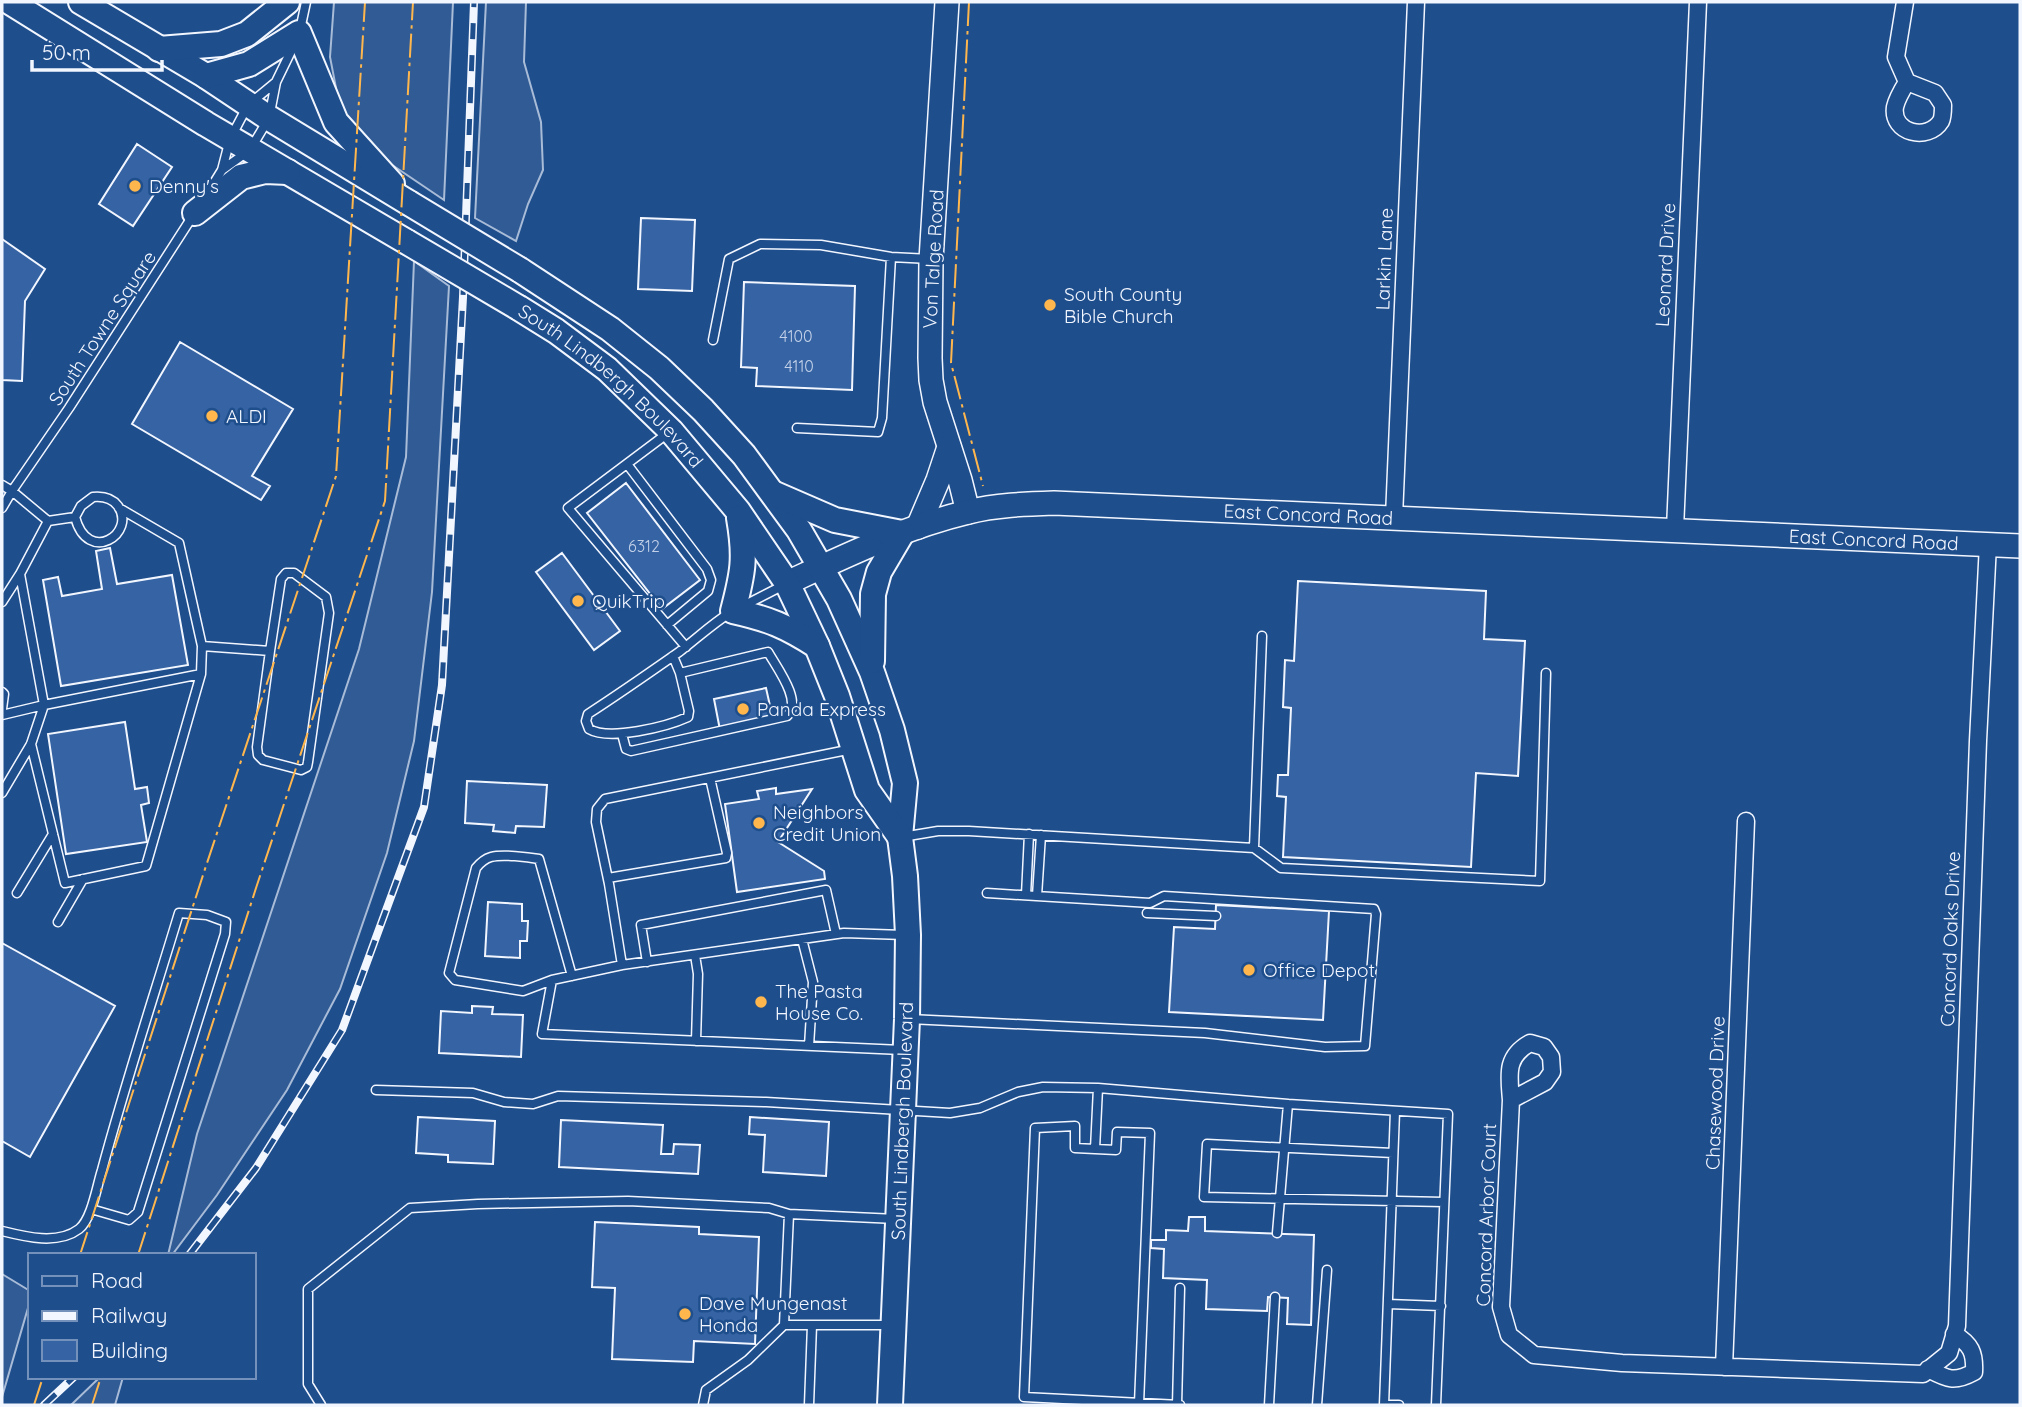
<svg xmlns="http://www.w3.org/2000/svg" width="2022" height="1407" viewBox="0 0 2022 1407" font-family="Quicksand,sans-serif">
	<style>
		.built { fill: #305b95; stroke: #a8bbd7; stroke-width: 2 }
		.building { fill: #3563a3; stroke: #f2f6ff; stroke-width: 2 }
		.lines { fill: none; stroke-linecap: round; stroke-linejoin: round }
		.lane-casing { stroke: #f2f6ff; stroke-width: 11 }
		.street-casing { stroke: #f2f6ff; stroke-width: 19 }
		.secondary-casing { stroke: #f2f6ff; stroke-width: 26 }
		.primary-casing { stroke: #f2f6ff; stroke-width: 28 }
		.lane { stroke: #1f4e8c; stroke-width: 8 }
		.street { stroke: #1f4e8c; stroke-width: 16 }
		.secondary { stroke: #1f4e8c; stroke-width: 23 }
		.primary { stroke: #1f4e8c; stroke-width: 24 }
		.rail-casing { stroke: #f2f6ff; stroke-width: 8 }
		.rail { stroke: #1f4e8c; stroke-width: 5; stroke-dasharray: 16; stroke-linecap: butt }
		.primary-bridge-casing { stroke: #f2f6ff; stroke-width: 28; stroke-linecap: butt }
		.primary-bridge { stroke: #1f4e8c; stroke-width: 24 }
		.power { stroke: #ffb74d; stroke-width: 2; stroke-dasharray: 24 5 3.5 5; stroke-linecap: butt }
		.poi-dot { fill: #ffb74d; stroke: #1f4e8c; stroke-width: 2.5 }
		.labels { text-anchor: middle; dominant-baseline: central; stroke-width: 5; stroke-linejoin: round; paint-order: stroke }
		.number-label { font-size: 16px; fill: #c3d1e8 }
		.poi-label { font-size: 19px; fill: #f2f6ff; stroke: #1f4e8c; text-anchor: start }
		.street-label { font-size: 19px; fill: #f2f6ff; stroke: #1f4e8c }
	</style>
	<rect width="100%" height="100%" fill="#1f4e8c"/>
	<path class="built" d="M334 2H453L444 200 370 150 341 114 330 57Z
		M486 2H526L524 62 541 122 543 170 528 204 516 241 475 218Z
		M414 261 449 286 432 592 414 741 387 853 340 989 287 1090 217 1195 172 1255H168L197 1134 359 649 406 457Z
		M2 1274 30 1291V1301L2 1397Z
		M100 1377H123L115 1405H71Z"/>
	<path class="building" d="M137 144 172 167 133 226 99 204Z
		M641 218 695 220 692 291 638 289Z
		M2 239 45 269 25 301 22 381 2 380Z
		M744 282 855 286 852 390 756 386 757 368 741 367Z
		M180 342 293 409 252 476 270 486 261 500 132 424Z
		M626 483 700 580 662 609 587 513Z
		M110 548 117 584 172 575 188 665 61 686 43 580 58 577 62 596 102 589 96 551Z
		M562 553 620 631 594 650 536 572Z
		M1298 581 1486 591 1484 639 1525 641 1518 776 1476 773 1471 867 1283 857 1286 797 1277 796 1278 775H1288L1291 708 1283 707 1285 660 1294 661Z
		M766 688 773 719 720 730 714 699Z
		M125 722 135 789 147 787 149 803 141 805 147 842 66 854 48 734Z
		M467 781 547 785 544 827 516 826 515 833 493 831 494 825 465 823Z
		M776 788V794L812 789 778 842 824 871 825 879 737 892 725 804 759 799 757 791Z
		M488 902 522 904V921H528L527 941H520V958L485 956Z
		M1216 905 1329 911 1323 1020 1169 1012 1174 927 1215 929Z
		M2 943 115 1006 30 1157 2 1141Z
		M472 1006 493 1007 492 1014 523 1015 521 1057 439 1053 441 1011 472 1013Z
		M418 1117 495 1121 493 1164 448 1162V1155L416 1153Z
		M750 1117 829 1122 826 1176 763 1172 765 1135 749 1134Z
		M561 1120 663 1125 661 1154H673L674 1144 700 1145 698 1174 559 1167Z
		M1189 1217H1205V1231L1314 1235 1311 1325 1287 1324 1288 1298 1268 1297 1267 1311 1206 1309 1207 1280 1163 1278 1164 1249 1151 1248V1240H1166V1230L1188 1231Z
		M595 1222 699 1227V1234L759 1237 755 1344 694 1341 693 1362 612 1359 615 1288 592 1287Z"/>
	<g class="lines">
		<g class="lane-casing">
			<path id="lane" d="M300 30 306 2
				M222 170 250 150 269 118 276 82 294 45
				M209 191 222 170 230 139 248 105 276 82
				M713 340 729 259 760 244 821 245 891 257 930 259
				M797 428 878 432 882 418 891 257
				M668 433 568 508 686 647
				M627 464 707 569 711 580 708 591 667 625
				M2 485 12 491 69 408 194 214
				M93 497C103 496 112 498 118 506 137 533 88 566 75 517L81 506Z
				M2 508 12 491 48 521 75 517
				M48 521 20 574 44 705 201 674 202 646 179 543 119 508
				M2 602 20 574
				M743 606 784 585
				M202 646 270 651 257 747 258 755 263 760 301 770 307 767 308 762 329 613 326 597 294 573H286L281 579 270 651
				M673 656 680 673 689 711 688 717C666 727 609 741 589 729L586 721 588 714C619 694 649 673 679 652 696 639 712 624 731 612
				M2 692 4 694 2 709
				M2 715 44 705
				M622 734 626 749 631 751 787 716C803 702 777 668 768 652L680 673
				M31 744 65 883 146 866 201 674
				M852 749 605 799 597 809 596 822 609 884 622 965 844 933 904 935
				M2 793 31 744 44 705
				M902 837 938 831H969L1254 848 1281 868 1540 881 1546 673
				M1254 848 1262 636
				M608 878 726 858 727 853 710 778
				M17 893 53 834
				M1026 895 1029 834
				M1037 896 1041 835
				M1147 913 1216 916
				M58 922 83 879
				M802 939 813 982 809 1046
				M695 955 698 974 696 1041
				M647 962 641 925 826 890 836 934
				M622 965 552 980 542 1034 902 1050
				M552 980 523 991 455 980 449 973 476 868C480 863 484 859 491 857 502 854 528 857 539 859L572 976
				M909 1019 1205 1033 1325 1047 1365 1046 1376 914 1374 909 1164 896 1150 903 987 893
				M1098 1088 1095 1149 1075 1148V1126L1035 1128 1024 1397 1180 1405
				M376 1090 473 1093 504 1102 533 1104 558 1096 766 1102 950 1113 980 1108 1018 1092 1043 1087 1098 1088 1288 1104 1277 1233
				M1288 1104 1448 1114 1436 1405
				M1395 1111 1384 1405H1399
				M1095 1149 1116 1150 1117 1132 1150 1133 1139 1404
				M1393 1153 1207 1144 1204 1197 1444 1202
				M789 1214 784 1325H891
				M2 1231C26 1237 58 1245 79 1229 92 1219 97 1185 102 1170 125 1084 153 999 179 913L207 915 226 922 225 934 138 1212 129 1220 91 1209
				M1388 1304 1441 1306
				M321 1405 308 1384V1289L410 1208 478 1204 628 1201 769 1208 789 1214 896 1219
				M703 1405 706 1390 748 1360 784 1325
				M809 1405 812 1325
				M1177 1405 1180 1288
				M1269 1405 1275 1297
				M1317 1405 1327 1270"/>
		</g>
		<g class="street-casing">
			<path id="street" d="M1905 2 1896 57 1907 82 1935 93 1943 105C1943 110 1943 117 1941 121 1928 142 1891 133 1895 107 1897 98 1902 90 1907 82
				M1394 517 1416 2
				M1675 529 1698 2
				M1511 1100C1509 1075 1505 1057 1530 1043L1544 1047 1551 1057 1552 1072 1545 1082 1511 1100 1501 1307 1509 1335 1534 1355 1622 1363 1923 1374 1949 1353 1957 1326 1978 741 1988 544
				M1724 1367 1746 821
				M1928 1369C1947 1379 1954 1383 1974 1372 1975 1353 1971 1344 1954 1334"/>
		</g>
		<g class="secondary-casing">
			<g id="secondary">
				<path d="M947 2 931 260 930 358 931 380 935 402 960 480 968 512"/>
				<path d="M918 527 938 480 949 447"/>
				<path id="s1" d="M787 583C845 556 905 527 968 512 996 505 1025 504 1054 503L2020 546"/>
			</g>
		</g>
		<g class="primary-casing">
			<g id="primary">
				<path d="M10 2 206 124 407 242"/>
				<path d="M81 2 206 76 269 118 409 203"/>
				<path d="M159 49 221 44 247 34 287 2"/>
				<path d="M206 76 249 64 299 33 336 122 392 184"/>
				<path d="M195 213 241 177 265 171 288 172"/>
				<path d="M520 270 610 329 659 368 703 410 744 455 799 530 839 599 872 672 892 730 905 783 900 837 905 876 908 935 907 1019 890 1405"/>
				<path id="s2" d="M519 308 556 331 607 369 671 431 738 511 787 583 817 646 837 696 867 790 900 837"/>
				<path d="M775 494 835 520 902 533 879 572 873 594 872 661"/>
				<path d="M739 518C746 558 743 573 733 611 769 619 786 626 817 646"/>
			</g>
		</g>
		<use href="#lane" class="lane"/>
		<use href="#street" class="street"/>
		<use href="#secondary" class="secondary"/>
		<use href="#primary" class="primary"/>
		<g class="rail-casing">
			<path id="rail" d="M189 1255 256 1168 342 1030 424 807 442 685 463 297 474 2
				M44 1405 74 1377"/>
		</g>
		<use href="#rail" class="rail"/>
		<g class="primary-bridge-casing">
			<path id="primary-bridge" d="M409 203 520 270
				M407 242 519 308"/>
		</g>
		<use href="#primary-bridge" class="primary-bridge"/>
		<path class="power" d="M969 2 951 363 983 486
			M80 1255 205 869 336 476 365 2
			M138 1255 257 885 385 501 413 2
			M34 1405 43 1377
			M92 1405 101 1377"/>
	</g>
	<g class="poi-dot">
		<circle cx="135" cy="186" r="7"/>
		<circle cx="1050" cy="305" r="7"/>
		<circle cx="212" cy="416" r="7"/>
		<circle cx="578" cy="601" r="7"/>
		<circle cx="743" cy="709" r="7"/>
		<circle cx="759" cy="823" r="7"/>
		<circle cx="1249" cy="970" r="7"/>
		<circle cx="761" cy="1002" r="7"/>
		<circle cx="685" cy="1314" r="7"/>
	</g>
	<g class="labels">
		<g class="number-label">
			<text x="796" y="336">4100</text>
			<text x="799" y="366">4110</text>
			<text x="644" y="546">6312</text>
		</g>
		<g class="poi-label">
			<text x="149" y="186">Denny's</text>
			<text x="1064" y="294">South County<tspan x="1064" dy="22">Bible Church</tspan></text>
			<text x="226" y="416">ALDI</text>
			<text x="592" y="601">QuikTrip</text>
			<text x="757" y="709">Panda Express</text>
			<text x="773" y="812">Neighbors<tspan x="773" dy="22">Credit Union</tspan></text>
			<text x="1263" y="970">Office Depot</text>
			<text x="775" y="991">The Pasta<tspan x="775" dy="22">House Co.</tspan></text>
			<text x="699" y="1303">Dave Mungenast<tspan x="699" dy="22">Honda</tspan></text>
		</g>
		<g class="street-label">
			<text transform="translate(933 259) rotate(-87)">Von Talge Road</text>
			<text transform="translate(1384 259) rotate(-88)">Larkin Lane</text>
			<text transform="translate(1665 265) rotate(-87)">Leonard Drive</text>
			<text transform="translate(102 328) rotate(-57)">South Towne Square</text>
			<text stroke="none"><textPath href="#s2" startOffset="121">South Lindbergh Boulevard</textPath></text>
			<text stroke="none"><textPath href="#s1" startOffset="536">East Concord Road</textPath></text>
			<text stroke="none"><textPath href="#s1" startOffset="1102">East Concord Road</textPath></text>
			<text transform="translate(1950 939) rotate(-88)">Concord Oaks Drive</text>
			<text transform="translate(1715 1093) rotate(-88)">Chasewood Drive</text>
			<text transform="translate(902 1121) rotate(-88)">South Lindbergh Boulevard</text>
			<text transform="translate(1486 1215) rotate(-88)">Concord Arbor Court</text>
		</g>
	</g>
	<rect width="2022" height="1407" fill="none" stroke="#f2f6ff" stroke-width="7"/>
	<rect x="28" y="1253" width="228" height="126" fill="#1f4e8c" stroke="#7391ba" stroke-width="2"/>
	<rect x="42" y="1276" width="35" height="10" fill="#1f4e8c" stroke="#7391ba" stroke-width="2"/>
	<text x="91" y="1288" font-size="21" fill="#f2f6ff">Road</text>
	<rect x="42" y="1311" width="35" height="10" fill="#f2f6ff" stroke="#7391ba" stroke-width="2"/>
	<text x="91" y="1323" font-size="21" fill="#f2f6ff">Railway</text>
	<rect x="42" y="1340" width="35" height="21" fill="#3563a3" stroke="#7391ba" stroke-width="2"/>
	<text x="91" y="1358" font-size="21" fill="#f2f6ff">Building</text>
	<path d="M32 60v10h130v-10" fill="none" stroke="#f2f6ff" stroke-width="3.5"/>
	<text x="42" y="60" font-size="21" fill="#f2f6ff" stroke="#1f4e8c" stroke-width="5" paint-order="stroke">50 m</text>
</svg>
